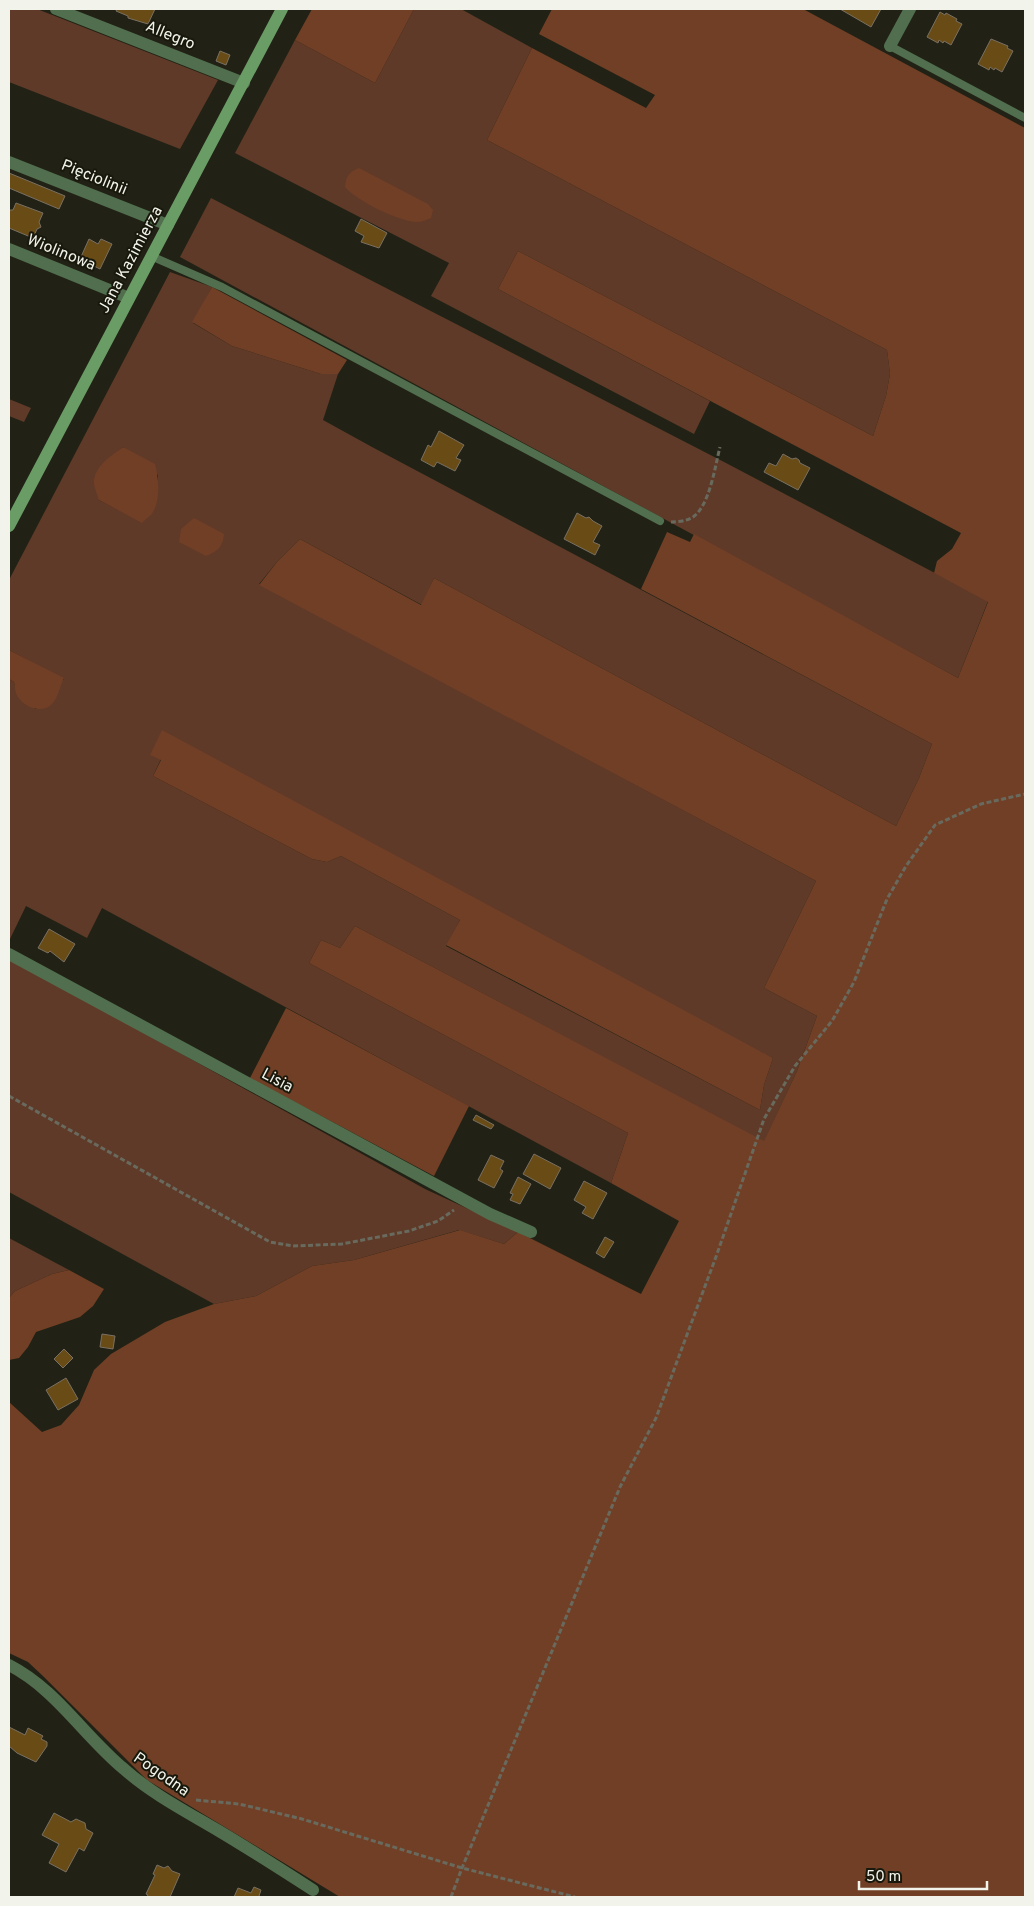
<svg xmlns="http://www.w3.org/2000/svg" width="1034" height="1906" viewBox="0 0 1034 1906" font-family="Overpass,sans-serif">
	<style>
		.green { fill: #5f3a28; fill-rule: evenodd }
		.forest { fill: #713f26 }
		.building { fill: #694b16; stroke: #797063 }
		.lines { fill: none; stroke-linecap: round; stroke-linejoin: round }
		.path { stroke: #696a5e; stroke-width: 3; stroke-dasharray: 5 2.5; stroke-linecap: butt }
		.service { stroke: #516f4e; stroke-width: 8 }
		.minor { stroke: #516f4e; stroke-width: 12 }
		.secondary { stroke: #6a9c66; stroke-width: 12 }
		.labels { text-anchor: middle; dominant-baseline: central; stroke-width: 4; stroke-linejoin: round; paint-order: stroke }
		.street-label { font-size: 16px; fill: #f2f3ea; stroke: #18190c }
	</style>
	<rect width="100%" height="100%" fill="#212215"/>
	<path class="green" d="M9 9H37L218 80 180 149 9 82Z
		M414 9H461L532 48 487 140 887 350 890 374 886 396 873 436 518 251 498 289 710 401 694 434 431 296 449 263 235 153 295 40 375 83Z
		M211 198 726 463 988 601 958 678 180 257Z
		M170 272 212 287 193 323 232 346 321 374H338L323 420 372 447 932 744 919 778 896 826 434 578 422 605 300 539 277 562 259 584 816 881 764 988 817 1016 797 1071 764 1142 355 926 340 948 321 940 309 963 628 1133 611 1183 102 908 87 938 26 906 9 941V679L14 682C18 700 21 701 36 709L64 679 9 650V580ZM123 447 158 475C157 497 159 508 142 522L99 500 101 466ZM161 759 773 1058 764 1085 760 1110 446 946 460 920 341 856 327 862 312 859 153 776Z
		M9 399 31 408 24 422 9 416Z
		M9 958 425 1189 518 1232 504 1244 459 1230 354 1260 312 1266 256 1296 214 1304 9 1192Z
		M9 1238 69 1270 52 1274 15 1291 9 1298Z"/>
	<path class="forest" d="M312 9H414L375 83 295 40Z
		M552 9H803L1025 128V1897H340L147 1780 44 1677 28 1662 9 1653V1402L42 1432 61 1425 79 1405 94 1370 111 1354 165 1322 214 1304 256 1296 312 1266 354 1260 460 1230 504 1244 518 1232 641 1294 679 1221 611 1183 628 1133 309 963 321 940 340 948 355 926 764 1141 797 1071 817 1016 764 988 816 881 259 585 277 562 300 539 421 605 434 578 896 826 919 778 932 744 641 589 667 532 690 542 694 534 958 678 988 602 934 573 937 561 952 549 961 533 498 289 518 251 873 436 886 396 890 374 887 350 487 140 532 48 646 108 655 95 539 34Z
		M359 168 428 204 433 210 431 218C426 220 422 222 416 222 398 221 357 201 345 187 346 176 349 172 359 168Z
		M212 287 347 360 338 374H321L232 346 192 322Z
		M123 447 155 464C159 478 161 503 151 515 148 517 145 520 142 523L99 500C97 495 95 489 94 484 93 467 111 456 123 447Z
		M194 518 224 534C223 547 218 551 206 556L179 542 181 529Z
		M9 650 64 678C60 686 58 698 52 704 43 714 25 708 18 697 15 693 15 687 14 682L9 679Z
		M162 730 773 1058 764 1085 760 1110 446 945 460 920 341 856 327 862 312 859 153 776 161 760 150 755Z
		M286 1008 469 1106 434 1176 250 1078Z
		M69 1270 104 1289 93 1306 80 1317 36 1332 28 1347 19 1358 9 1360V1298L15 1291 52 1274Z"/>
	<path class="building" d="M117 9H155L148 24 128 18V16L116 11Z
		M840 9H881L871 27Z
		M940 12 945 15 946 13 957 19 956 21 962 24 951 45 944 41 943 43 939 40 938 43 927 37Z
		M991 39 1008 46 1007 48 1013 51 1002 72 995 68 994 70 990 67 989 70 978 64Z
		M220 51 230 55 226 65 216 61Z
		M9 173 65 196 59 209 9 188Z
		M16 203 43 213 39 222 41 227 37 229 33 238 9 228V210H13Z
		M361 219 387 233 379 248 361 242 364 236 355 231Z
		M89 239 98 244 101 239 112 244 100 269 80 259Z
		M439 431 464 445 456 458 461 460 455 471 437 462 434 467 421 460 428 445 431 447Z
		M783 454 792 459 796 458 799 460 800 463 810 468 798 490 764 472 769 463 776 466Z
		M577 513 586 518 589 517 593 521 602 526 593 542 600 545 595 555 564 539Z
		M49 929 75 944 64 962 50 951 48 953 38 948Z
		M476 1115 494 1125 491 1129 473 1120Z
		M534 1154 561 1168 550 1189 523 1174Z
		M491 1155 504 1161 500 1169 503 1171 494 1188 478 1180Z
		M518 1177 531 1184 520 1204 510 1200 513 1194 510 1193Z
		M584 1181 607 1193 593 1219 582 1213 586 1207 574 1200Z
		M605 1237 614 1242 604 1258 596 1253Z
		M102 1334 115 1336 113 1349 100 1347Z
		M64 1349 73 1358 63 1368 54 1359Z
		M66 1378 78 1399 58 1410 46 1390Z
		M9 1727 25 1735 28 1728 43 1736 41 1739 47 1742V1746L36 1762 17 1753 9 1746Z
		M54 1813 71 1822 76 1819 85 1823 86 1829 93 1833 84 1851 79 1848 66 1872 49 1863 59 1844 42 1835Z
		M157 1865 164 1868 168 1866 172 1871 180 1874 170 1897H147L148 1895 146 1894 155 1875 153 1874Z
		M254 1887 261 1890 259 1896 261 1897H234L238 1888 251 1893Z"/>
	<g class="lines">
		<path class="path" d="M671 522C678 522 687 521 693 517 710 505 715 466 720 447
			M9 1096 270 1242 293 1246 342 1244 409 1231 438 1221 454 1210
			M196 1800 239 1804 302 1819 462 1868 575 1897
			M451 1897 462 1868 620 1487 656 1418 717 1254 764 1119 795 1066 832 1021 854 982 887 899 906 866 935 825 981 804 1025 794"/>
		<path class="service" d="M890 46 1025 118
			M151 256 222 287 660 521"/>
		<path class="minor" d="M56 9 244 83
			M890 46 910 9
			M9 162 168 225
			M9 249 129 298
			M9 954 490 1214 531 1232
			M9 1665C56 1689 84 1736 124 1769 152 1794 187 1812 219 1831 251 1850 282 1870 313 1890"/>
		<path class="secondary" d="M9 526 282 9"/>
	</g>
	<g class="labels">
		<g class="street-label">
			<text transform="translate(170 36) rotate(22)">Allegro</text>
			<text transform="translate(94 178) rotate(22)">Pięciolinii</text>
			<text transform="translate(61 253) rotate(22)">Wiolinowa</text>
			<text transform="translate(131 260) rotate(-62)">Jana Kazimierza</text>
			<text transform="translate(277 1081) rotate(28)">Lisia</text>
			<text transform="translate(161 1775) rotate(35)">Pogodna</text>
		</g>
	</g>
	<rect width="1034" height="1906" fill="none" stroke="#f2f3ea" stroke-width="20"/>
	<path d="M859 1881v8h128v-8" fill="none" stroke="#f2f3ea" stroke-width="2.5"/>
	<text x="866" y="1881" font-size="15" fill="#f2f3ea" stroke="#18190c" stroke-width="4" paint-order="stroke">50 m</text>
</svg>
